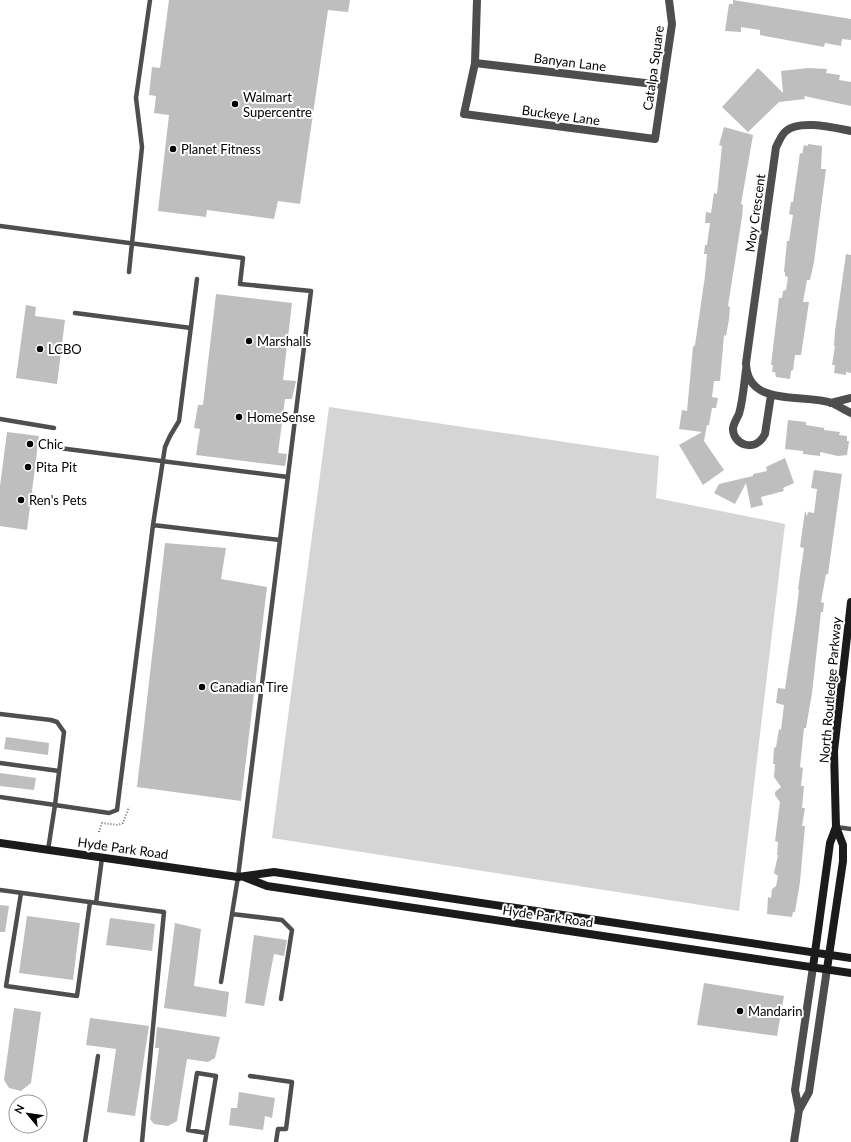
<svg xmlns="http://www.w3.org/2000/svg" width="851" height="1142" viewBox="0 0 851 1142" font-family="Lato,sans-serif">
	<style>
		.green { fill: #d5d5d5 }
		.building { fill: #bebebe }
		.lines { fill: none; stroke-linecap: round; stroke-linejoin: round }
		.path { stroke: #707070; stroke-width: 2; stroke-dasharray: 1 2; stroke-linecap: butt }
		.lane { stroke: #4e4e4e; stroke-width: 4.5 }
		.street { stroke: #4e4e4e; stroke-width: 8 }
		.secondary { stroke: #1b1b1b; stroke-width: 8 }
		.poi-dot { fill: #000; stroke: #fff; stroke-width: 1.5 }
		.labels { text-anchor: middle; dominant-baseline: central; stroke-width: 4; stroke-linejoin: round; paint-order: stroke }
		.street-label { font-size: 13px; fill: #000; stroke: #fff }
		.poi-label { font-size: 13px; fill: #000; stroke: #fff; text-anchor: start }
	</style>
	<rect width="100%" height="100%" fill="#fff"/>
	<path class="green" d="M329 407 659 456 656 498 785 524 739 911 272 838Z"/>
	<path class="building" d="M169 0H350L348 12 328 10 300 204 278 201 274 219 207 210 206 217 158 211 169 115 154 113 156 96 149 95 152 67 160 68Z
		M733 0 851 19V40L842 39 841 46 825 43 824 47 760 35V30L741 27V32L725 31 729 4H733Z
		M758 68 783 93 781 71 808 68 827 69 826 73 840 75 839 80 851 82V106L804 96 805 99 779 102 748 132 722 107Z
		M724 127 753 135 741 204 743 205 742 217 728 306 730 307 729 319 726 336 724 335 720 381H714L712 397 718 398 716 408H712L709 425H707L704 441 724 470 703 485 679 445 702 432 679 429 682 410 687 411 693 347 695 345 705 276 707 254H704L705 245H707L710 223H705L706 212 711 213 714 193 717 194 722 146 719 145Z
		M808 144 822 146 821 169H826L814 262 810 280H807L803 302H809L801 355H795L793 370 791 371 790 379 776 377 775 372H772L773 365H771L779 298H782L783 291 786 290 788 277 785 276V272H784L787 241H789L793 215 789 214 791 202H793L800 153 802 154 804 145 808 146Z
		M846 254 851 255V373L846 372V375L834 373 835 365H832L835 346H834L835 331Z
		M216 294 292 303 283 380 296 381 292 399H285L278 453 287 454 285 466 196 455 200 429 194 428 198 405H203Z
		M26 305 36 307 35 316 65 320 57 384 16 378Z
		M788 420 806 422V425L824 428V430L840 432 839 435 847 436V441H849L847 455 838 456 820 452V456L803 454V451L785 449Z
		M7 432 39 436 27 530 0 526V486Z
		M785 458 794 483 783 488 784 491 761 497 763 505 751 508 746 483 735 504 714 493 719 484 753 476V474L767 471 766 467Z
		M814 470 842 474 828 574H826L821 602 824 603 823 612H821L812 693 806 728H804L800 767 803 768 801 786H804L802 808H805L802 826H805L800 882 795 912H793L792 917 767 914 768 897 771 898 772 889 776 886 778 876 774 873 778 855H777L778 842 775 841 780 802 775 795V792L781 787 774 777 775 764H773L774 748 776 747 779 729 781 730 784 705 776 703 778 688 785 689 796 614 799 590 798 589 804 548 800 547 805 511 807 516 808 512 814 513 817 489 811 488Z
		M165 543 226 548 221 579 267 587 241 801 137 787Z
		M6 737 49 743 48 755 4 749Z
		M0 773 36 778 34 790 0 786Z
		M0 905 9 906 5 932H0Z
		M27 916 80 923 73 980 19 973Z
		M110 918 155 924 152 951 106 945Z
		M175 923 201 929 194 986 229 992 226 1017 164 1008Z
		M254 935 287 940 284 956 274 954 264 1006 245 1003Z
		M704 983 784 996 777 1036 697 1025Z
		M14 1008 41 1012 31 1083 21 1091 9 1088 4 1080Z
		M90 1018 149 1026 135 1116 107 1112 116 1049 86 1045Z
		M157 1027 220 1037 215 1058 208 1062 187 1059 177 1121 168 1126 154 1124 150 1119 159 1048H155Z
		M239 1092 275 1098 272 1118 265 1116 263 1130 229 1125 231 1108H237Z"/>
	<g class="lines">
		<path class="path" d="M99 832 102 823 118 825 123 823 129 807"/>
		<path class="lane" d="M0 226 243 258 240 284 311 291 238 877 221 982
			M129 272 142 147 136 98 150 0
			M75 313 191 328
			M0 419 54 428
			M51 447 288 477
			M153 525 165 447 170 436 179 421 197 279
			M0 714 51 720 57 722 64 732 55 805 0 797
			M0 763 59 771
			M836 827 851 829
			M48 850 55 805 109 813 117 810 153 525 280 540
			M0 890 164 912 142 1142
			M21 893 6 986 77 996 90 902
			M96 903 102 858
			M232 914 282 920 292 930 281 999
			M250 1076 292 1082 286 1129H278L276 1142
			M85 1142 98 1056
			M205 1142 216 1076 197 1073 188 1130 206 1133"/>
		<path class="street" d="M477 0 475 63 464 114 655 139 672 24 669 0
			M475 63 662 85
			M851 131C835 128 800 119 786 131 781 135 779 142 776 147L746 363C747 408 803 393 832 403 838 406 845 410 851 413
			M746 370C744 384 743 400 739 414 737 418 734 423 733 428 732 444 755 454 765 434L771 395
			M831 403 851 398
			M799 1110 809 1092 827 969
			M794 1142 799 1110 795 1090 813 967"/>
		<path class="secondary" d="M0 843 238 877 274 872 851 958
			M244 877 267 886 851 973
			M813 967 830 843 836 827
			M827 969 843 861V845L836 827 834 751 851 602"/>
	</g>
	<g class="poi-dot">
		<circle cx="235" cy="104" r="4"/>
		<circle cx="173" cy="149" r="4"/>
		<circle cx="249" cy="341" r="4"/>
		<circle cx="40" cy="349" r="4"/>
		<circle cx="239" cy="417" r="4"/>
		<circle cx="30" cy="444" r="4"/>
		<circle cx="28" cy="467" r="4"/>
		<circle cx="21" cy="500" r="4"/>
		<circle cx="202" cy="687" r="4"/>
		<circle cx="740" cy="1011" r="4"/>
	</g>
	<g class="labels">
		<g class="street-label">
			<text transform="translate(570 62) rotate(7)">Banyan Lane</text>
			<text transform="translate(653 68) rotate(-82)">Catalpa Square</text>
			<text transform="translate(561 115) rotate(8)">Buckeye Lane</text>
			<text transform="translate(755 213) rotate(-82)">Moy Crescent</text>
			<text transform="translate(830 690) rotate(-85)">North Routledge Parkway</text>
			<text transform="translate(123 848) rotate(8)">Hyde Park Road</text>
			<text transform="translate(548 916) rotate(8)">Hyde Park Road</text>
		</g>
		<g class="poi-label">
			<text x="243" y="97">Walmart<tspan x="243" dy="15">Supercentre</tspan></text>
			<text x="181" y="149">Planet Fitness</text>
			<text x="257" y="341">Marshalls</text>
			<text x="48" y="349">LCBO</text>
			<text x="247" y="417">HomeSense</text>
			<text x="38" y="444">Chic</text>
			<text x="36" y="467">Pita Pit</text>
			<text x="29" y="500">Ren's Pets</text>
			<text x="210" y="687">Canadian Tire</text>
			<text x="748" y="1011">Mandarin</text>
		</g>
	</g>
	<g transform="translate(28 1114) rotate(299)"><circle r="19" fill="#ffffff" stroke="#999999"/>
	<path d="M0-3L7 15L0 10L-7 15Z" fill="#000000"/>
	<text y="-6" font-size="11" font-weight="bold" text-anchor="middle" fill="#000000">N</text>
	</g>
</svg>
